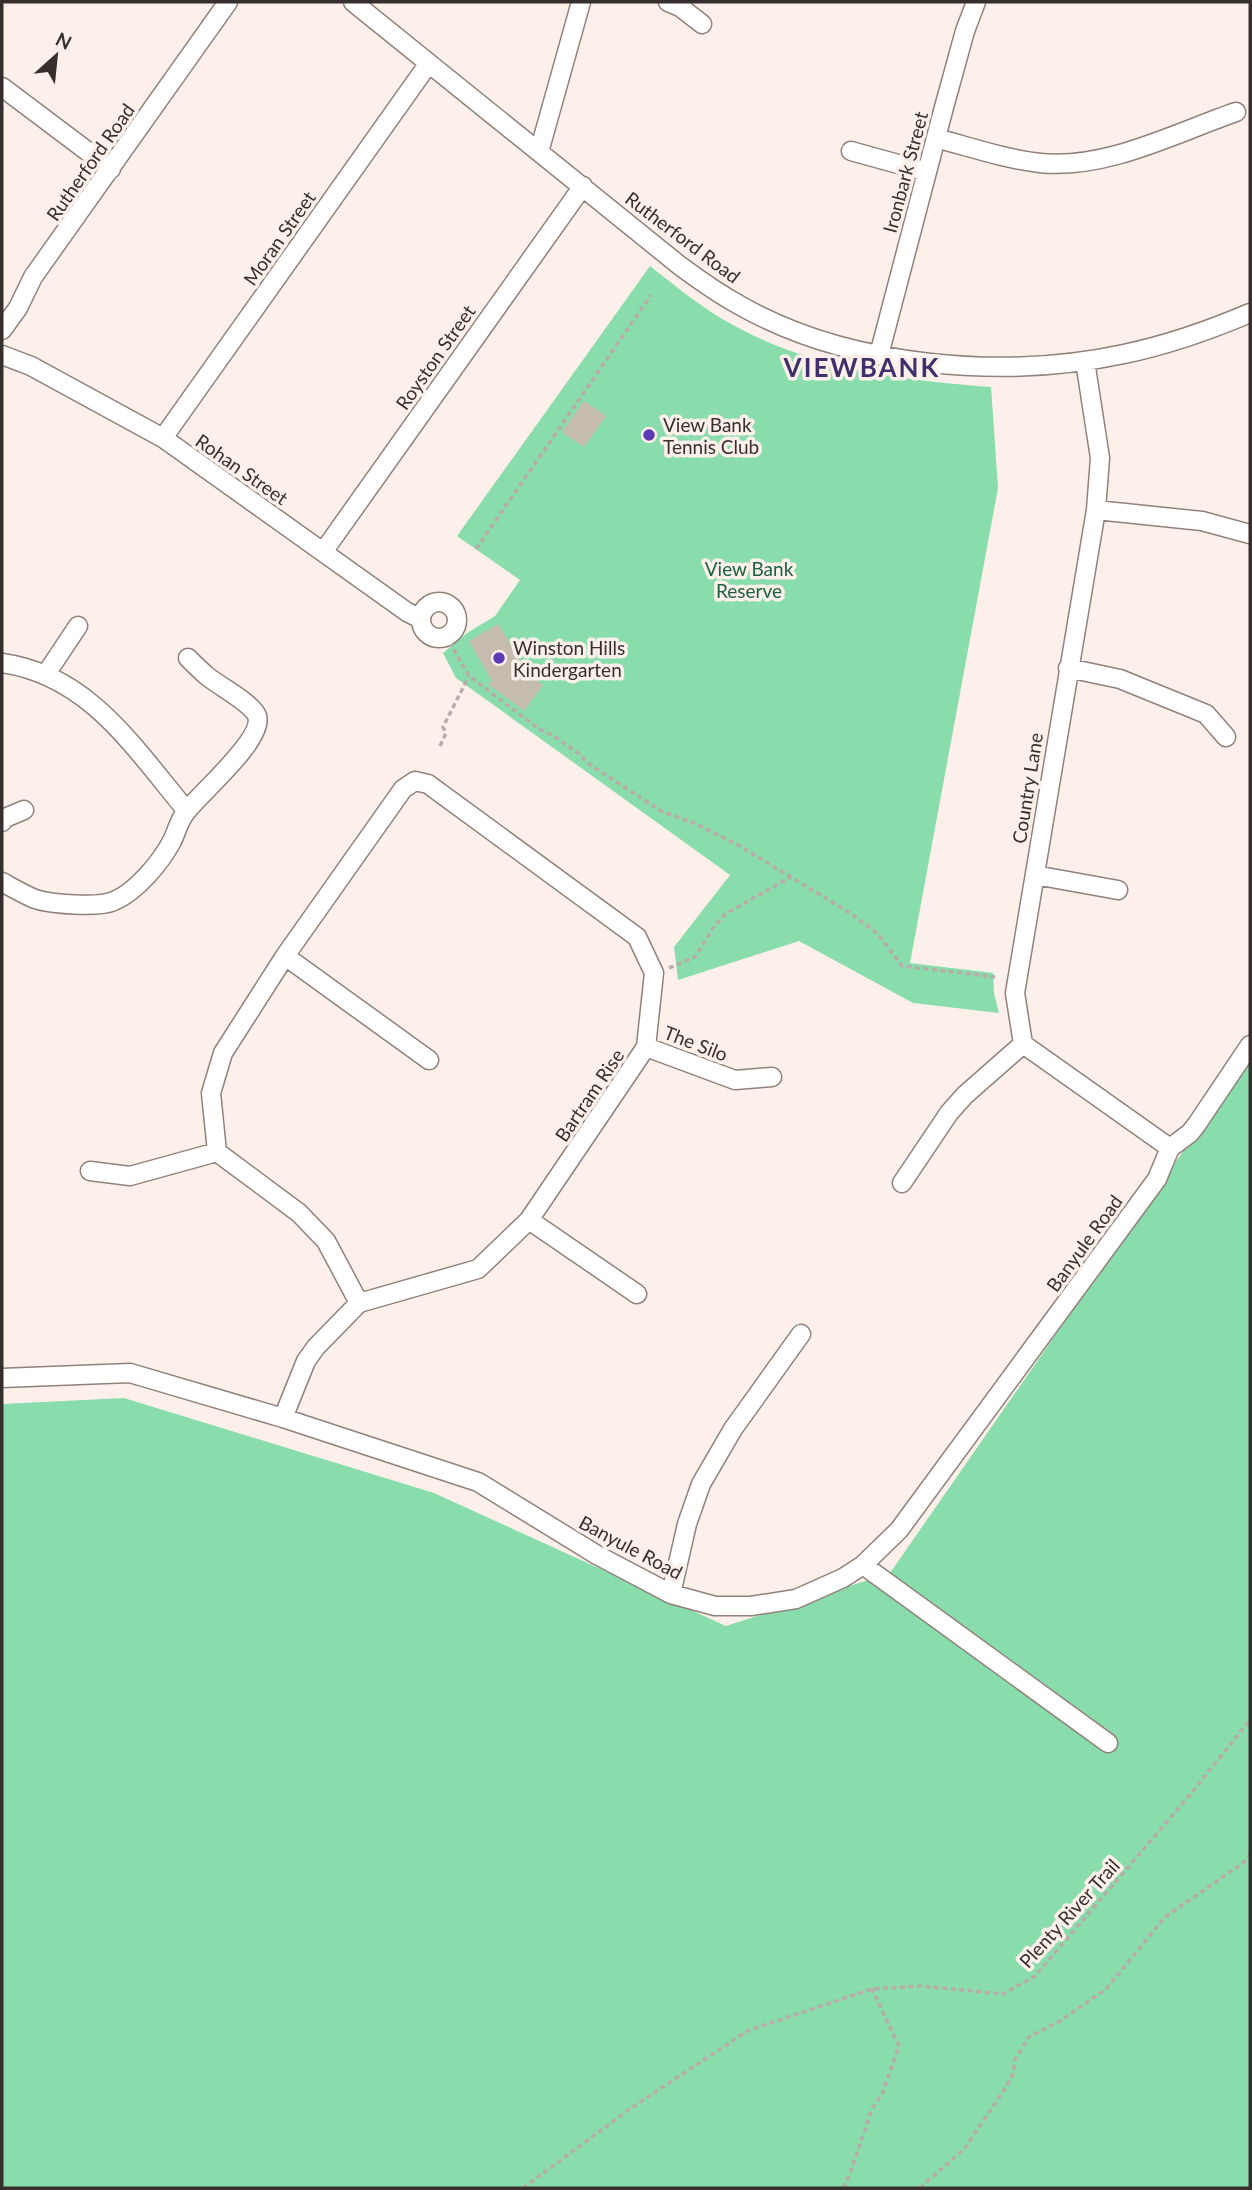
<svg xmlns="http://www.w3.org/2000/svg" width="1252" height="2190" viewBox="0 0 1252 2190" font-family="Lato,sans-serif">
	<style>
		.green { fill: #89dcab }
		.building { fill: #c6bbaf }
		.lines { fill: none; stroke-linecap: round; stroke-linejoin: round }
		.minor-casing { stroke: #90817a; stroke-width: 21 }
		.path { stroke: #b7aca8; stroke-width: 3.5; stroke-dasharray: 5 3.5; stroke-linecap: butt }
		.minor { stroke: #fff; stroke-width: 18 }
		.poi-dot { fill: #5c3cb4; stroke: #fdf0ea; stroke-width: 2.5 }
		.labels { text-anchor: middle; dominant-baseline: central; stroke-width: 7; stroke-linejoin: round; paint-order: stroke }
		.street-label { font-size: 19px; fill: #362f2d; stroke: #fdf0ea }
		.poi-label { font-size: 19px; fill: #362f2d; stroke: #fdf0ea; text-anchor: start }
		.park-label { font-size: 19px; fill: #1c623e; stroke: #fdf0ea }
		.district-label { font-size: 26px; font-weight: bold; letter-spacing: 2px; fill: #3d306c; stroke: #fdf0ea }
	</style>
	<rect width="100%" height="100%" fill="#fdf0ea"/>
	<path class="green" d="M650 266C677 287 703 309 733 325 813 369 902 380 991 387L998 488 910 963 993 973 994 993 999 1013 913 1003 799 941 678 980 674 947 730 875 456 678 443 653 467 633 495 616 520 580 457 536Z
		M1250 1055V2188H2V1404L124 1398 434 1493 726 1626 890 1573Z"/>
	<path class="building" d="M584 401 606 416 584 447 562 432Z
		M498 624 529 675 543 685 524 711 488 684 492 681 469 641Z"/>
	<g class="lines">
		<g class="minor-casing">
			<path id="minor" d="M353 2 679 265C699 280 719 294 741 306 849 367 1003 380 1124 354 1167 345 1210 330 1250 313
				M668 2 680 7 702 24
				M2 87 111 169
				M936 138C970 147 1005 159 1040 163 1106 170 1175 133 1236 112
				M851 151 927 172
				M539 152 581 2
				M2 330 18 308 33 277 228 2
				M2 355 31 366 163 438 407 612 421 619
				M879 355 943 111 965 31 976 2
				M1085 361 1100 458 1096 510 1015 993 1023 1044 1170 1148
				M163 438 429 63
				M1096 510 1202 521 1250 534
				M323 552 583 186
				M421 620a18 18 0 1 1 36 0a18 18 0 1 1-36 0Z
				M2 663C89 675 134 748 187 811
				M1068 668 1120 679 1206 714 1226 737
				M46 674 78 626
				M2 822 5 818 24 810
				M1035 875 1118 890
				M2 882C13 888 23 894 35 899 50 904 99 908 114 901 136 892 161 862 172 841 177 831 179 820 186 812 199 794 265 739 257 716 252 703 219 686 207 676 201 671 194 664 188 658
				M285 956 429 1060
				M646 1047 735 1080 772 1077
				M90 1171 130 1176 217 1152
				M902 1183 949 1113 965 1095 1023 1044
				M529 1220 637 1294
				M2 1378 130 1373 283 1418 478 1482 597 1555 671 1594 715 1606H751L796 1599 843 1578 863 1565 899 1530 1157 1179 1170 1148 1190 1133 1197 1124 1250 1045
				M283 1418 306 1361 316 1347 359 1303 478 1269 529 1220 646 1047 654 973 637 937 428 784 415 781 403 789 285 956 223 1053 211 1093 217 1152 299 1213 326 1241 359 1303
				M863 1565 1108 1743
				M671 1594 687 1524 701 1484 733 1429 801 1334"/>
		</g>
		<path class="path" d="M476 549 651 295
			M451 633V645L469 676 539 729 554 736 578 753 589 764 661 811 694 823 738 845 850 913 878 934 902 966 995 977
			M440 746 446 733 443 727 469 676
			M669 968 695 957 713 928 725 914 791 877
			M523 2188 631 2108 749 2030 872 1989 921 1986 1003 1994 1035 1976 1189 1796 1250 1720
			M843 2188 849 2176 872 2109 882 2094 899 2046 872 1989
			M920 2188 965 2148 1006 2087 1013 2074 1015 2059 1029 2037 1060 2021 1106 1989 1165 1917 1243 1863 1250 1854"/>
		<use href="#minor" class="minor"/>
	</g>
	<g class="poi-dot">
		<circle cx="649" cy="435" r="7"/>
		<circle cx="499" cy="658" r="7"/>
	</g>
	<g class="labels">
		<g class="street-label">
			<text transform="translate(90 162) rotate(-55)">Rutherford Road</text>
			<text transform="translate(905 172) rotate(-75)">Ironbark Street</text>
			<text transform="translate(683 237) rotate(37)">Rutherford Road</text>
			<text transform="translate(279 238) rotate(-55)">Moran Street</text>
			<text transform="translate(435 357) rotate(-55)">Royston Street</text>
			<text transform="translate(242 469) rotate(35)">Rohan Street</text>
			<text transform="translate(1027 788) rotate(-81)">Country Lane</text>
			<text transform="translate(696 1043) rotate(21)">The Silo</text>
			<text transform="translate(589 1095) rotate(-56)">Bartram Rise</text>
			<text transform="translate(1084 1243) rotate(-54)">Banyule Road</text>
			<text transform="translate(631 1547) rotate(28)">Banyule Road</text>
			<text transform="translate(1069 1913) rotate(-48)">Plenty River Trail</text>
		</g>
		<g class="poi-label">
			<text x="663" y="424">View Bank<tspan x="663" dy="22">Tennis Club</tspan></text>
			<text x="513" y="647">Winston Hills<tspan x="513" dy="22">Kindergarten</tspan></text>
		</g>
		<g class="park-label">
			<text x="749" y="568">View Bank<tspan x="749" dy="22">Reserve</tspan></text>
		</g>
		<g class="district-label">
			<text x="862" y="367">VIEWBANK</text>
		</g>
	</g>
	<rect width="1252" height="2190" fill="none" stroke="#362f2d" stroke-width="7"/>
	<g transform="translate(56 56) rotate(27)" stroke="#fdf0ea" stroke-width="5" paint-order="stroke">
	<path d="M0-5L12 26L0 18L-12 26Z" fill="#362f2d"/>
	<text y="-10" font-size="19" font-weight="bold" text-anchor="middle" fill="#362f2d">N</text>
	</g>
</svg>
